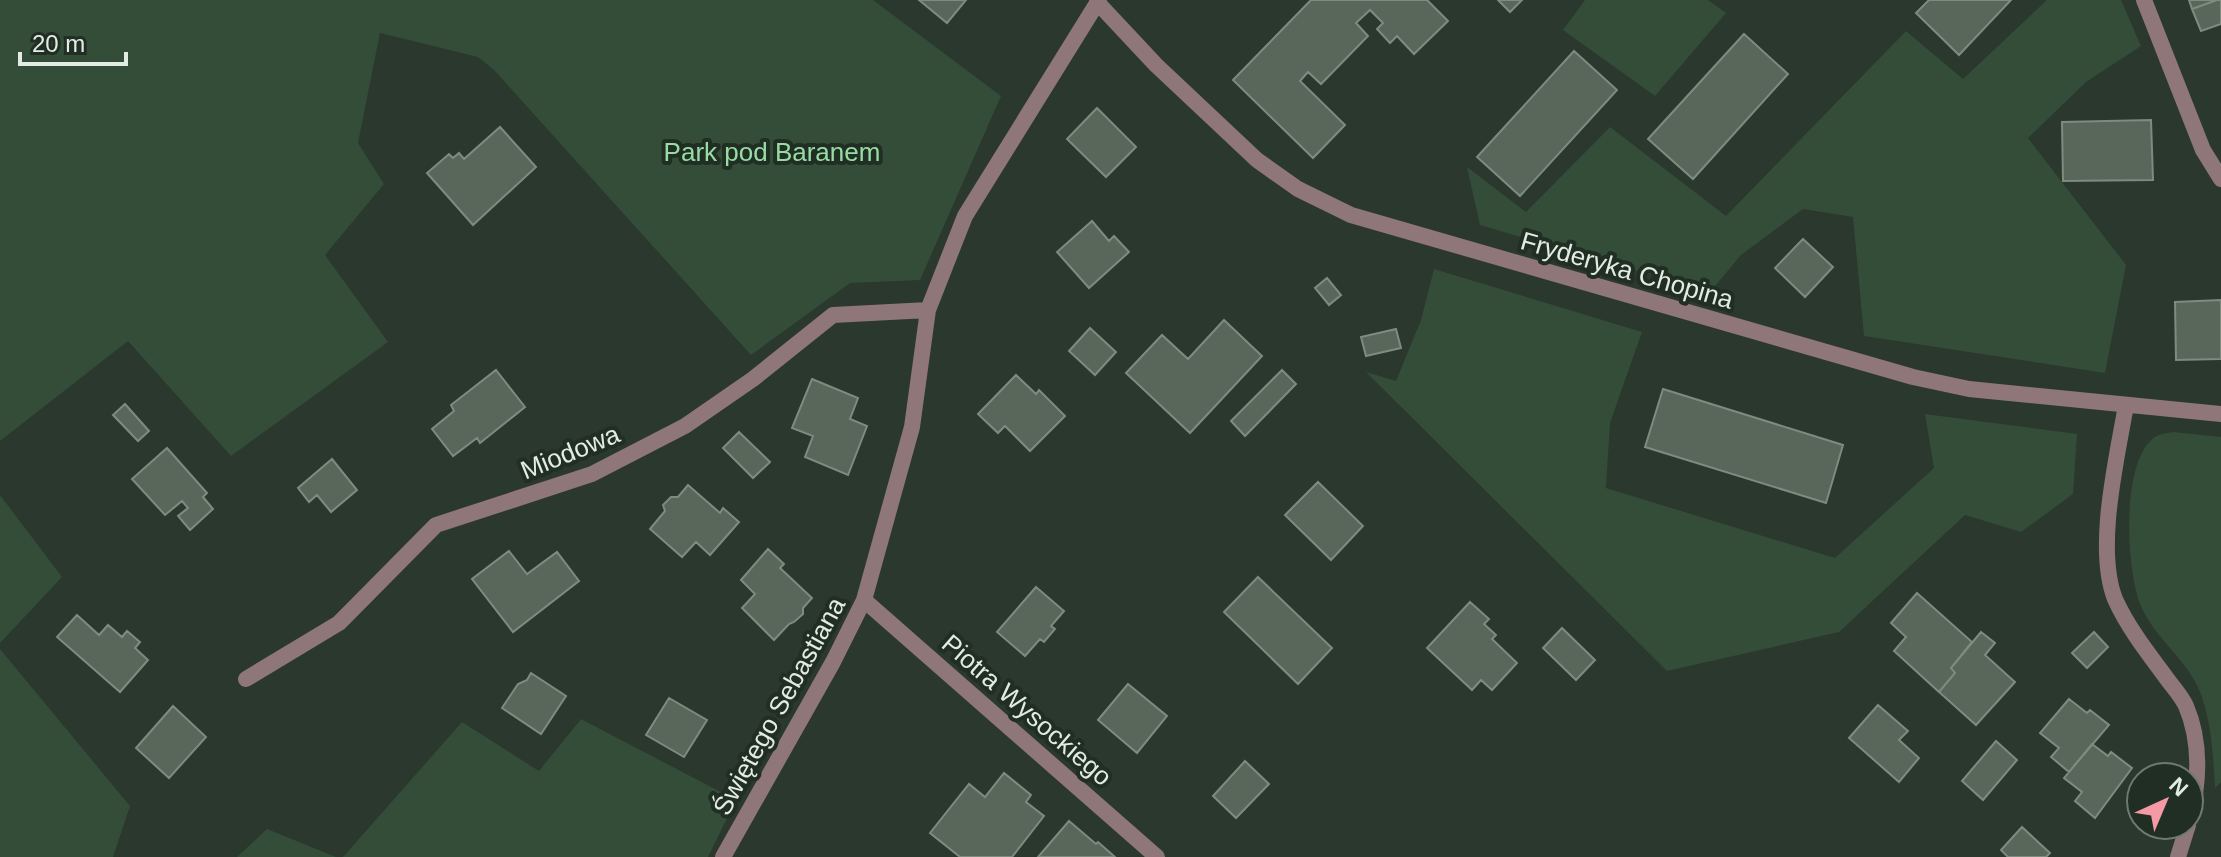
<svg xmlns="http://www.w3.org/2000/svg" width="2221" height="857" viewBox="0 0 2221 857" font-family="Helvetica,sans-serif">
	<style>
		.green { fill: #334d38 }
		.building { fill: #59675b; stroke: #7d8c7f; stroke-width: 2 }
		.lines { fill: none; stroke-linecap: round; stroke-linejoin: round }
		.street { stroke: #8f7679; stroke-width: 16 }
		.labels { text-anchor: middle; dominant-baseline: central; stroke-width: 8; stroke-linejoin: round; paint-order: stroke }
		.park-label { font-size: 26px; fill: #98dca5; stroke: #212e23 }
		.street-label { font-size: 26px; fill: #e2ebe4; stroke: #212e23 }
	</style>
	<rect width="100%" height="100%" fill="#2b382d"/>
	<path class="green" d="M0 0H873L1001 96 920 280 850 283 751 355 494 70 478 57 380 33 358 143 384 184 325 255 388 342 231 456 128 341 0 441Z
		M1585 0H1708L1726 13 1655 96 1563 30Z
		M2047 0H2121L2141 46 2086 82 2028 138 2126 265 2105 373 1864 336 1853 217 1803 209 1741 255 1710 292 1480 225 1467 167 1526 212 1610 127 1726 216 1906 31 1963 79Z
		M1434 269 1642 332 1610 423 1606 488 1835 558 1934 468 1925 414 2077 434 2073 494 2021 532 1965 515 1839 632 1667 671 1366 372 1396 381 1421 320Z
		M2173 432 2221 437V782L2215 788C2213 755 2212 724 2200 692 2188 660 2154 638 2141 606 2126 571 2120 461 2155 437 2159 434 2168 433 2173 432Z
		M0 495 62 577 0 643Z
		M0 649 130 806 113 857H0Z
		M581 719 736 800 708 857H343L462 722 539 771Z
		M267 829 336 857H237Z"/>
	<path class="building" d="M919 0H966L947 23Z
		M1311 0H1427L1448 21 1414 54 1397 36 1390 43 1377 29 1383 23 1370 10 1356 23 1368 36 1321 84 1308 72 1300 81 1345 125 1313 158 1233 80Z
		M1498 0H1522L1510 12Z
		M1929 0H2011L1959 55 1916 13Z
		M2189 0H2217L2192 9Z
		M2217 0H2221V24L2201 31 2192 9Z
		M1744 34 1788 74 1693 179 1648 139Z
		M1574 51 1617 90 1520 196 1477 157Z
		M1097 108 1136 147 1106 177 1067 139Z
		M2151 120 2153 180 2063 181 2062 122Z
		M500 127 536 167 473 225 427 173 449 154 453 158 459 153 464 159Z
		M1092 221 1109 241 1114 236 1129 252 1089 288 1057 252Z
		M1803 239 1833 267 1805 297 1775 268Z
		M1327 278 1341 295 1329 305 1315 288Z
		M2221 300V359L2176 360 2175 302Z
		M1224 320 1262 356 1190 433 1126 373 1162 335 1188 359Z
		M1090 328 1116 352 1095 375 1069 351Z
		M1396 329 1401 348 1366 356 1361 337Z
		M496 370 525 407 480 443 477 438 453 456 432 429 454 411 451 405Z
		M1282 370 1296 384 1245 436 1231 421Z
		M1016 375 1036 394 1039 390 1065 416 1030 451 1005 426 998 433 978 414Z
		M812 379 858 398 850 419 867 426 848 475 805 457 813 436 792 428Z
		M1663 389 1843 445 1826 503 1645 447Z
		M125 404 149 431 138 441 113 415Z
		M739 432 770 462 753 478 723 448Z
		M167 448 207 493 203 497 213 509 190 530 178 516 188 508 182 501 165 515 132 479Z
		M332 459 357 490 331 512 317 495 309 502 298 488Z
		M1318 482 1363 526 1331 560 1285 515Z
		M688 485 720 513 723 508 739 522 710 555 696 542 682 557 650 529 665 511 663 505 671 497H678Z
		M768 549 784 564 780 568 812 598 803 608V614L794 622 789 624 774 640 742 608 755 594 741 580Z
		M509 551 527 574 557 552 579 581 513 632 472 579Z
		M1258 577 1332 648 1298 684 1224 612Z
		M1036 587 1064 611 1051 626 1055 629 1044 642 1040 639 1025 656 997 632Z
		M1917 593 1972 642 1951 668 1955 673 1939 692 1894 651 1906 637 1891 623Z
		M1470 602 1489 619 1484 624 1496 635 1492 639 1517 663 1492 690 1481 680 1472 690 1427 648Z
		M77 615 99 635 108 625 122 637 127 631 140 642 135 648 148 660 120 692 57 637Z
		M1562 628 1595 660 1576 680 1543 648Z
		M1981 632 1995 643 1985 655 2015 682 1976 725 1939 692 1955 673 1951 668Z
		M2094 632 2108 647 2087 668 2072 653Z
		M531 673 566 696 541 734 502 708 518 684 527 680Z
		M1128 684 1167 716 1137 753 1098 720Z
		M669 698 707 720 684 757 646 735Z
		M2069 699 2087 713 2090 710 2109 725 2069 772 2051 757 2059 748 2040 733Z
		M1878 705 1908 731 1899 740 1919 758 1899 782 1849 738Z
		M173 706 206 737 169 778 136 748Z
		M1996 741 2017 760 1983 800 1962 781Z
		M2092 744 2108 756 2111 752 2132 768 2095 818 2075 801 2082 792 2064 778Z
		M1245 761 1269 784 1236 818 1213 796Z
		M1004 773 1031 795 1026 802 1044 816 1012 857H960L930 833 969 784 985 797Z
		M1069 821 1096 844 1098 842 1115 857H1038Z
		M2022 827 2050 853 2046 857H2008L2001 850Z"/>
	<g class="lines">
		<path class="street" d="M2144 0 2203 150 2221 179
			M1097 2 1156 65 1257 160 1298 189 1351 215 1913 377 1969 389 2221 414
			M2126 405C2117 458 2095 548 2115 599 2127 626 2147 652 2165 676 2171 685 2181 695 2186 706 2201 741 2200 784 2189 820
			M864 600 1157 857
			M246 679 339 623 436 525 592 474 685 426 753 379 833 315 928 310
			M723 857 833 662 864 600 912 427 928 310 965 216 1099 0
			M2178 857 2188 825"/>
	</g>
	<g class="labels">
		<g class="park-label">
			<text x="772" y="152">Park pod Baranem</text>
		</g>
		<g class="street-label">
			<text transform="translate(1627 270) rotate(16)">Fryderyka Chopina</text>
			<text transform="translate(570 452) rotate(-22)">Miodowa</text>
			<text transform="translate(779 706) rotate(-61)">Świętego Sebastiana</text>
			<text transform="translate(1027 710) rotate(41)">Piotra Wysockiego</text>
		</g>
	</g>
	<g transform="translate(2165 801) rotate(44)"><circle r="38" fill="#212e23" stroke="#6e7a70" stroke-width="2"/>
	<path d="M0-6L14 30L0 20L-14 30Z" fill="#f49aa7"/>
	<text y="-12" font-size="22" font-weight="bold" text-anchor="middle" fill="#e2ebe4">N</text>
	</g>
	<path d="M20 52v12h106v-12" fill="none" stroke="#e2ebe4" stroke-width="4"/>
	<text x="32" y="52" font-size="24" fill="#e2ebe4" stroke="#212e23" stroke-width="6" paint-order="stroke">20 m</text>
</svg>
